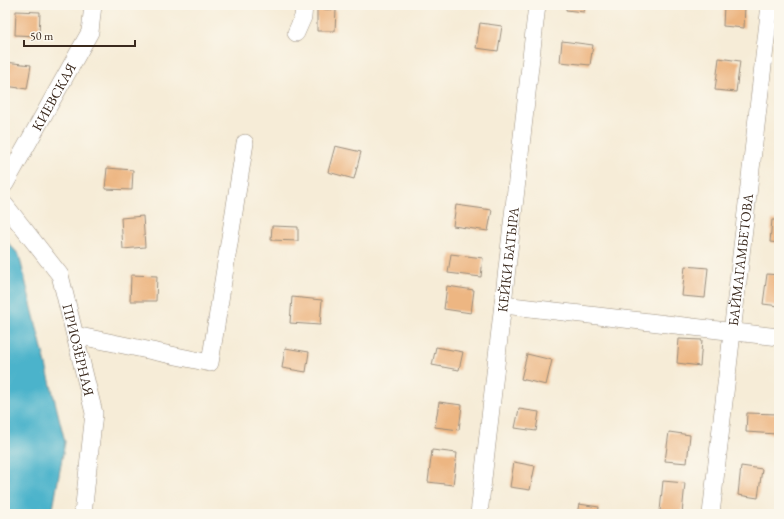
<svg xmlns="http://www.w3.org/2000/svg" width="784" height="519" viewBox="0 0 784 519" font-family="'EB Garamond',serif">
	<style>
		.water { fill: #4cb3cb; stroke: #446e74 }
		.building { fill: #edb682 }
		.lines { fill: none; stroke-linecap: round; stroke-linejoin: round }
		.minor-casing { stroke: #988b7a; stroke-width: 18 }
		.minor { stroke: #fff; stroke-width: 17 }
		.labels { text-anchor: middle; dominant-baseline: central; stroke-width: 3; stroke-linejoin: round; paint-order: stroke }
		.street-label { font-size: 14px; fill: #3b2a1e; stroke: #fbf7ec }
	</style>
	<rect width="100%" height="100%" fill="#fbf7ec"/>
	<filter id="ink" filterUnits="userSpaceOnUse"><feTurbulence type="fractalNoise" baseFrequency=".025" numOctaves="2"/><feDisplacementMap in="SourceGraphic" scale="8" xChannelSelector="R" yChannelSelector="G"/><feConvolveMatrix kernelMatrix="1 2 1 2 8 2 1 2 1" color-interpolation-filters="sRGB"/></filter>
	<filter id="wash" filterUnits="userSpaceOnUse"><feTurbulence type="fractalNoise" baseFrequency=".012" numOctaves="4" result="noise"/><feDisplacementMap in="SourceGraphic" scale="16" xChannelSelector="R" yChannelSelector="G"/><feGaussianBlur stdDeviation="0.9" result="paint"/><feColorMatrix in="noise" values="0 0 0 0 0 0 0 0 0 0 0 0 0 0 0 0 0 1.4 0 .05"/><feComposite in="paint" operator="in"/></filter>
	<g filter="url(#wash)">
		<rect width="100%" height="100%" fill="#f6ecd7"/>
		<path class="water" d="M5 239 19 255 65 442 52 514H5Z"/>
		<g id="blocks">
			<path class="building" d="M566 5H585L584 12 566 10Z
				M724 5H745L744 28 723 26Z
				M317 9 336 10 335 31H317Z
				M16 11 40 12 39 36 15 35Z
				M480 23 502 26 498 51 476 48Z
				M562 41 593 45 590 65 560 62Z
				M719 58 740 61 736 92 715 90Z
				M5 62 31 65 27 89 5 86Z
				M335 146 361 152 354 179 328 172Z
				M107 168 133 170 132 190 105 189Z
				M456 205 492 210 488 231 453 226Z
				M143 216 145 247 123 249 121 218Z
				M772 220H779V243L770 242Z
				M272 226 298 227V241L271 240Z
				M451 254 483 258 481 277 448 273Z
				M685 266 708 268 705 298 682 296Z
				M767 274 779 275V306L763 304Z
				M131 275 157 276 156 301H130Z
				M447 286 474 290 471 313 444 309Z
				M292 297 322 300 320 325 290 323Z
				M679 339 702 340 700 366 677 363Z
				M436 347 463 352 459 370 432 365Z
				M285 348 309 352 306 372 282 368Z
				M527 354 552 360 546 385 521 379Z
				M439 402 462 405 459 430 435 427Z
				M519 409 539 412 536 431 515 428Z
				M747 413 777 414 776 434 746 432Z
				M669 432 690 435 687 463 665 461Z
				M432 450 457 453 453 485 428 482Z
				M514 462 535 466 530 490 510 487Z
				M741 466 762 469 758 498 738 495Z
				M663 481 685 483 682 514 660 511Z
				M579 504 599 507 598 514H577Z"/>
		</g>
	</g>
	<g filter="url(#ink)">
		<use href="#blocks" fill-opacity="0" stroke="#988b7a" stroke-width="1"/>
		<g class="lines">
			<g class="minor-casing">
				<g id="minor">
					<path d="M296 33 303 17 304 5"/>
					<path id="s1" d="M5 184 90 32 93 5"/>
					<path id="s2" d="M5 205 60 275 94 413 83 514"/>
					<path d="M503 305 779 337"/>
					<path d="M75 335 210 363 245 143"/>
					<path id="s3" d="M479 514 537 5"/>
					<path id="s4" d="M711 514 770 5"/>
				</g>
			</g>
			<use href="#minor" class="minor"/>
		</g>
	</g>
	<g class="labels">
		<g class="street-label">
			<text stroke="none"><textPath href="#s1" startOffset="100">КИЕВСКАЯ</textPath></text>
			<text stroke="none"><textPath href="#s3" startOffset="256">КЕЙКИ БАТЫРА</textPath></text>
			<text stroke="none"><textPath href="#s4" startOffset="256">БАЙМАГАМБЕТОВА</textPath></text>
			<text stroke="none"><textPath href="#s2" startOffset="166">ПРИОЗЁРНАЯ</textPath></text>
		</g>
	</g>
	<rect width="784" height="519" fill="none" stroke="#fbf7ec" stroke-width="20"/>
	<path d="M24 40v6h111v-6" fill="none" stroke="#3b2a1e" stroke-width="2"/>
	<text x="30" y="40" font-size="12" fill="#3b2a1e" stroke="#fbf7ec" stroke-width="3" paint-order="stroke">50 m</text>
</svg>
